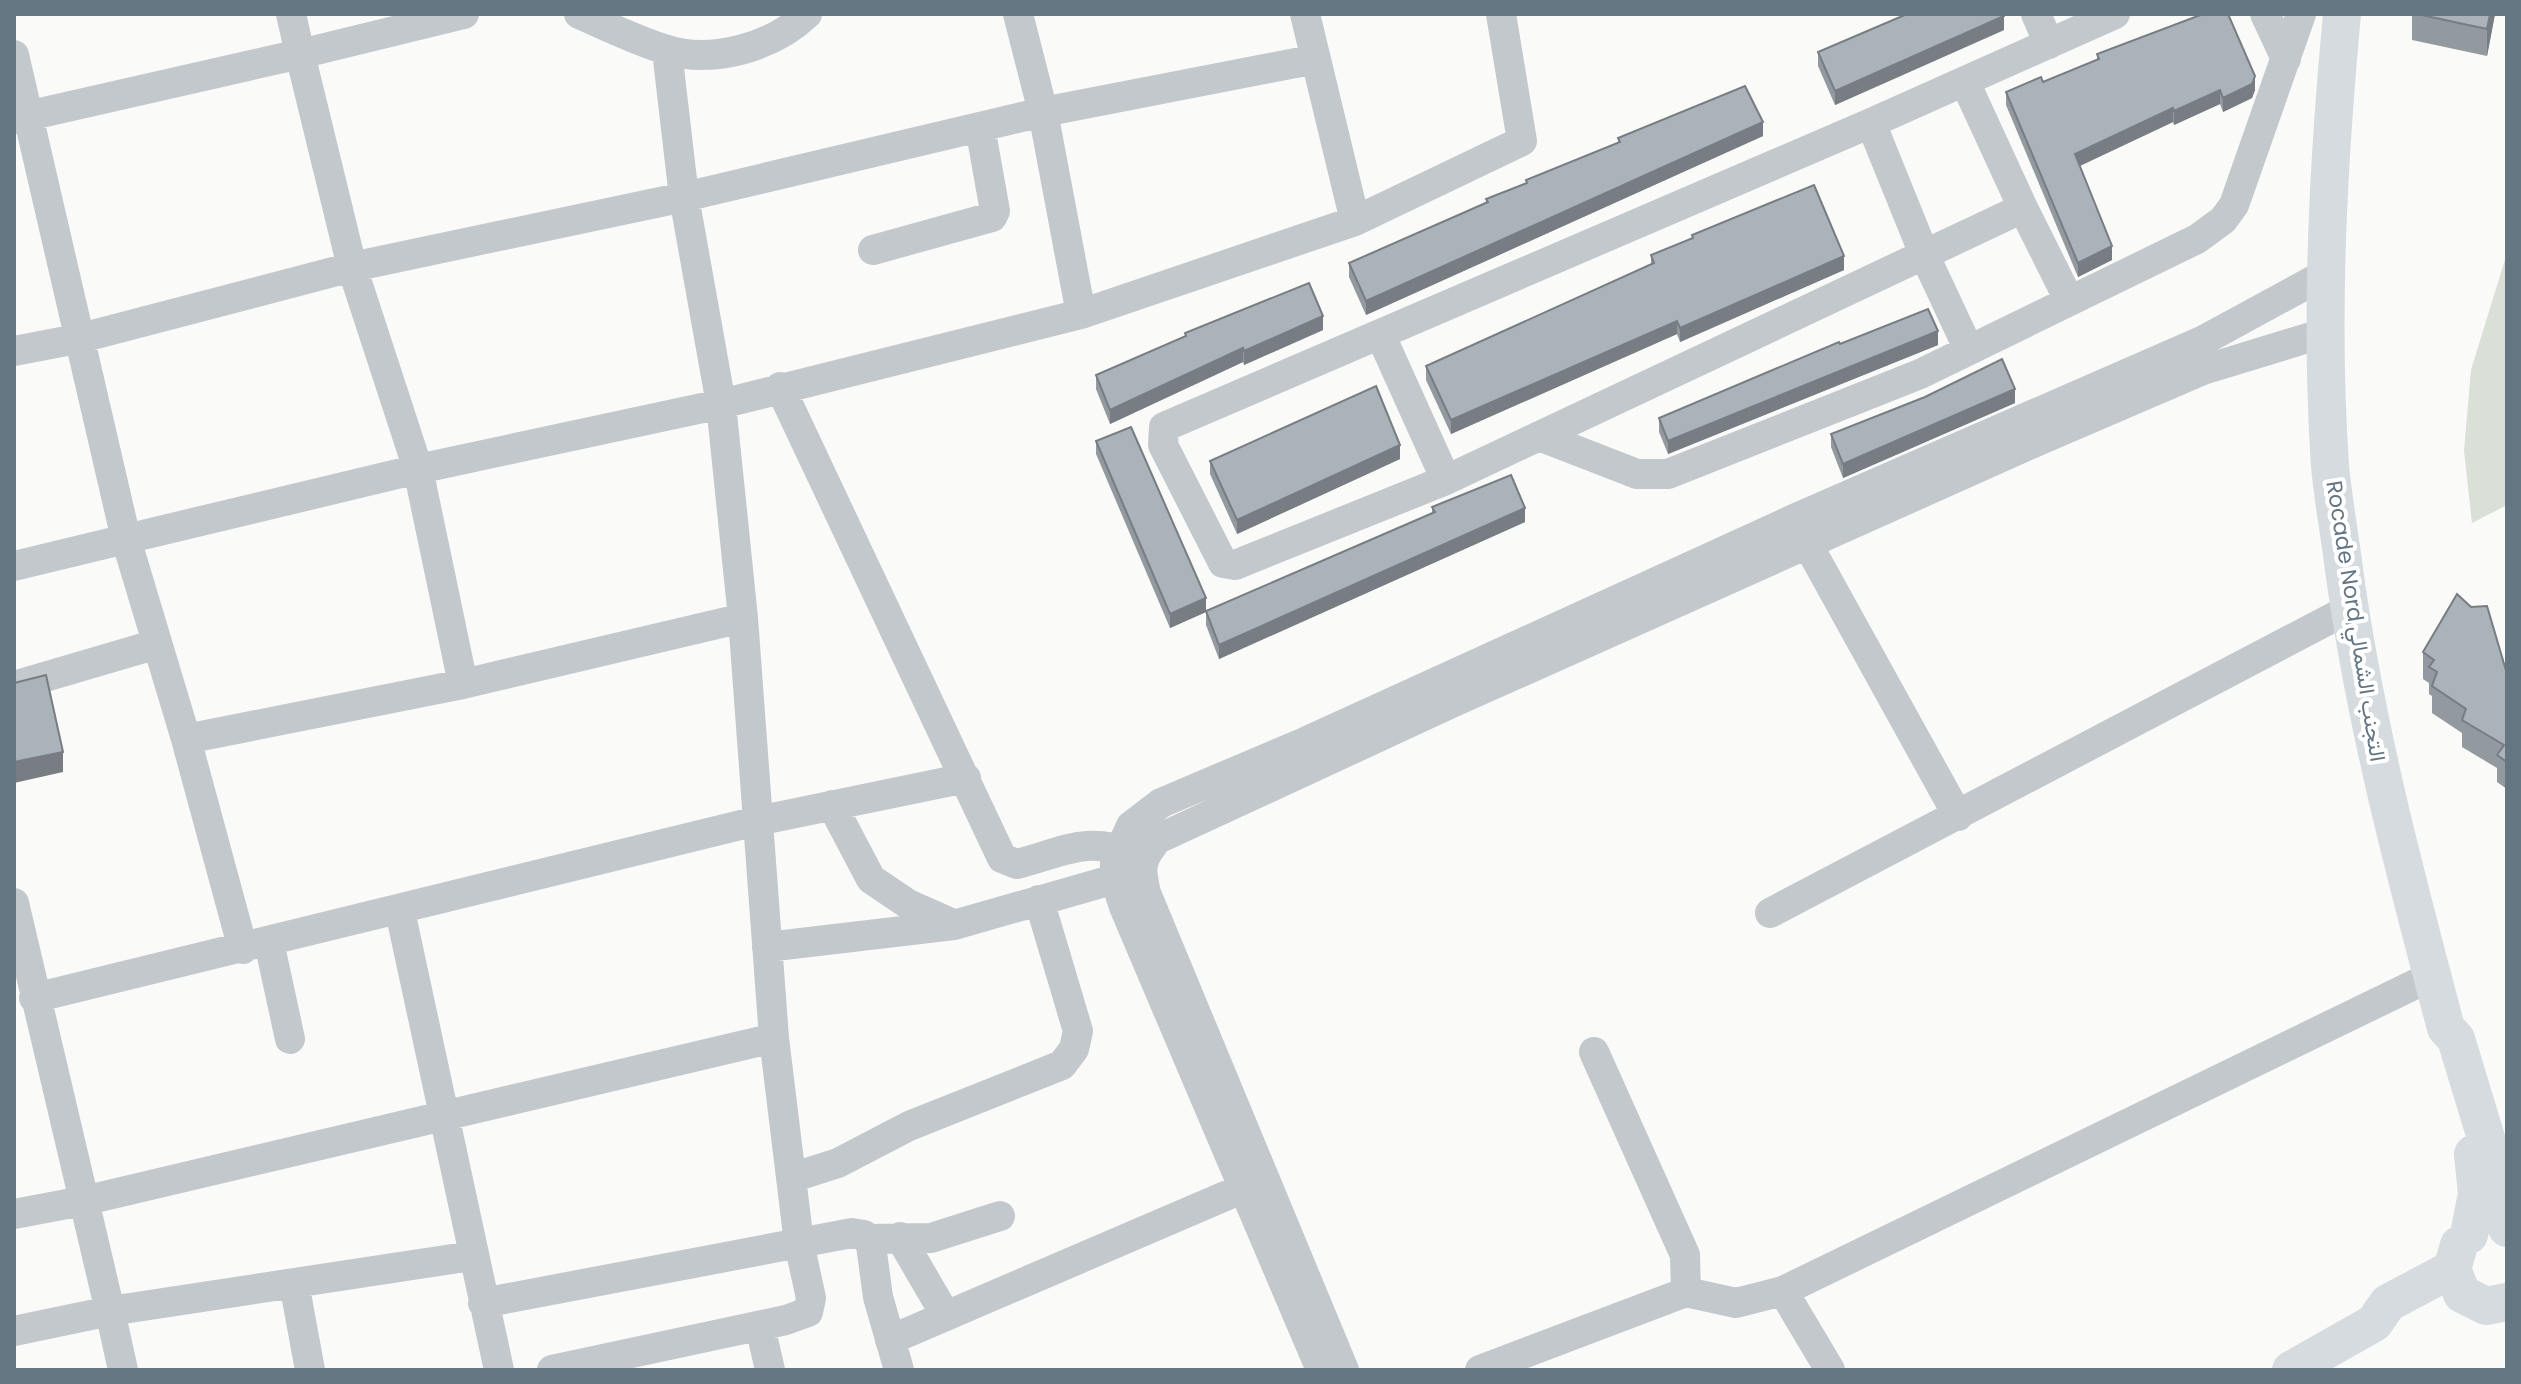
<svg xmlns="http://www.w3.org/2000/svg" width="2521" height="1384" viewBox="0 0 2521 1384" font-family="Poppins,Vazirmatn,sans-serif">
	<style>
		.green { fill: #dadfd7 }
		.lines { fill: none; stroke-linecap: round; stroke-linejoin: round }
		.minor { stroke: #c3c8cc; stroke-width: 30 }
		.major { stroke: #d6dbdf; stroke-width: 38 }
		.wall { fill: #929a9f }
		.shaded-wall { fill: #777d82 }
		.building { fill: #aab3b9; stroke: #777d82; stroke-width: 2 }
		.labels { text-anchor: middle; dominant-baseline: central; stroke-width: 8; stroke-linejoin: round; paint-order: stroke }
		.street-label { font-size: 22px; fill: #657683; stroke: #fff }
	</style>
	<rect width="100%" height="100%" fill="#fafaf8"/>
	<path class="green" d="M2507 253V505L2472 523 2464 451 2471 370Z"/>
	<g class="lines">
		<path class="minor" d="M291 14 300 54 464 14
			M579 14C607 26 635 40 664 49 711 65 773 47 807 14
			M2036 14 2049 44
			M2265 14 2286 59
			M14 55 126 539 14 566
			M1965 82 2023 208 1446 480 1235 565 1223 563 1163 445 1164 427 1871 123 2115 14
			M14 119 300 54 352 267 77 339 14 351
			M1871 123 1924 254 1968 348
			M2023 208 2069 300
			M1355 221 1522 141 1501 14
			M873 250 992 217 995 211 980 127
			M1081 314 1043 112 1316 59
			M1381 336 1446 480
			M780 387 1002 858 1017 864C1067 851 1083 836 1137 854
			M1539 436 1637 474H1668L1920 374 2197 239 2223 220 2234 205 2301 14
			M1797 525 1958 816
			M463 684 418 469 352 267 684 197 1043 112 1018 14
			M14 686 157 644
			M186 739 463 684 743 618
			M832 805 871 879 908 904 953 924
			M14 903 110 1311 14 1331
			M400 911 499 1370
			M1770 913 2349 609
			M269 942 290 1039
			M767 947 954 925 1115 879
			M243 949 186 739 126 539 418 469 721 404 1081 314 1355 221 1305 14
			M34 998 757 821 966 778
			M1594 1052 1685 1255 1686 1292
			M791 1178 838 1163 909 1126 1062 1065 1074 1049 1078 1031 1039 900
			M14 1214 83 1201 774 1038 743 618 721 404 684 197 667 51
			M900 1237 946 1316
			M868 1239 931 1238 1000 1216
			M294 1283 310 1370
			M1783 1291 1830 1370
			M483 1303 852 1233 864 1235 871 1245 878 1297 899 1370
			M760 1326 770 1370
			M890 1340 1244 1188
			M123 1370 110 1311 472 1256
			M552 1370 786 1320 808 1312 811 1298 799 1243 774 1038
			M1321 1370 1124 907 1115 879V861L1131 826 1161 803 1305 742 1794 519 2204 340 2327 273
			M1344 1370 1146 893C1140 868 1140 859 1158 839L1454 702 2040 440 2203 370 2327 332
			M1480 1370 1686 1292 1736 1303 1783 1291 2432 976"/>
		<path class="major" d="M2342 14C2328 164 2320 316 2330 466 2333 498 2339 531 2343 562 2364 720 2405 874 2446 1028L2456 1039 2486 1138 2507 1228
			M2469 1235 2477 1194 2473 1154
			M2459 1245 2452 1269 2462 1294 2486 1306 2507 1302
			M2291 1370 2374 1323 2388 1303 2452 1269"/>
	</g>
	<path class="wall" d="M2412 14H2495L2487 56 2412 40Z
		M2004 30 1835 105 1818 66V52Z
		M2097 54 2255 90 2252 98 2223 112 2220 104 2174 125 2173 122 2080 166 2112 260 2078 277 2006 105V92L2043 82 2097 60Z
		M1763 136 1366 315 1349 277V263L1486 203V199L1526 183V180L1618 143V138Z
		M1692 235 1844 270 1680 342 1677 334 1451 434 1426 380V366L1651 264V255L1692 238Z
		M1323 330 1244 365 1243 362 1110 424 1096 389V375L1185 337V333Z
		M1840 344 1938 345 1668 454 1659 432V418Z
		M1925 397 2015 403 1843 478 1831 447V434Z
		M1096 441 1206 612 1170 628 1096 454Z
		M1400 459 1237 534 1210 474V461Z
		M1432 507 1525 522 1219 659 1206 625V611L1432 513Z
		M2423 652 2507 674V789L2497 782V768L2462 747V733L2432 713V696L2429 694V683L2423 679Z"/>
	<path class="shaded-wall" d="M2490 14H2495L2487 56V29Z
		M2004 16V30L1835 105V91Z
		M2255 76V90L2252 98 2223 112V98Z
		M2220 90V104L2174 125V111Z
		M2173 108V122L2075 168V154Z
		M1763 122V136L1366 315V301Z
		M2112 246V260L2078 277V263Z
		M1844 256V270L1680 342V328Z
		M1323 316V330L1244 365V351Z
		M1677 321V334L1451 434V420Z
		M1938 331V345L1668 454V441Z
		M1243 348V362L1110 424V410Z
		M2015 389V403L1843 478V464Z
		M1400 445V459L1237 534V520Z
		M1525 508V522L1219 659V645Z
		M1206 598V612L1170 628V614Z
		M63 752V772L14 783V762Z"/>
	<path class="building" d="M1907 14H2004V16L1835 91 1818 52Z
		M2203 14H2228L2255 76 2252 84 2223 98 2220 90 2174 111 2173 108 2075 154 2112 246 2078 263 2006 92 2041 77 2043 82 2099 59 2097 54Z
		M2417 14H2490L2487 29Z
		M1745 86 1763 122 1366 301 1349 263 1488 202 1486 199 1527 183 1526 180 1620 142 1618 138Z
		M1814 185 1844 256 1680 328 1677 321 1451 420 1426 366 1654 263 1651 255 1693 238 1692 235Z
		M1309 283 1323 316 1244 351 1243 348 1110 410 1096 375 1186 336 1185 333Z
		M1928 309 1938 331 1668 441 1659 418 1839 342 1840 344Z
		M2002 359 2015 389 1843 464 1831 434 1925 397Z
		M1376 386 1400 445 1237 520 1210 461Z
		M1131 427 1206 598 1170 614 1096 441Z
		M1511 475 1525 508 1219 645 1206 611 1435 512 1432 507Z
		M2457 594 2471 607 2487 606 2507 674V762L2497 755 2504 745 2462 720 2466 709 2432 686 2437 672 2429 667 2434 660 2423 652Z
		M46 675 63 752 14 762V683Z"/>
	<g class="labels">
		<g class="street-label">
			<text transform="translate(2356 621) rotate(81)">Rocade Nord,التجنب الشمالي</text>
		</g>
	</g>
	<rect width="2521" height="1384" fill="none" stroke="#657683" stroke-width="32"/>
</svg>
